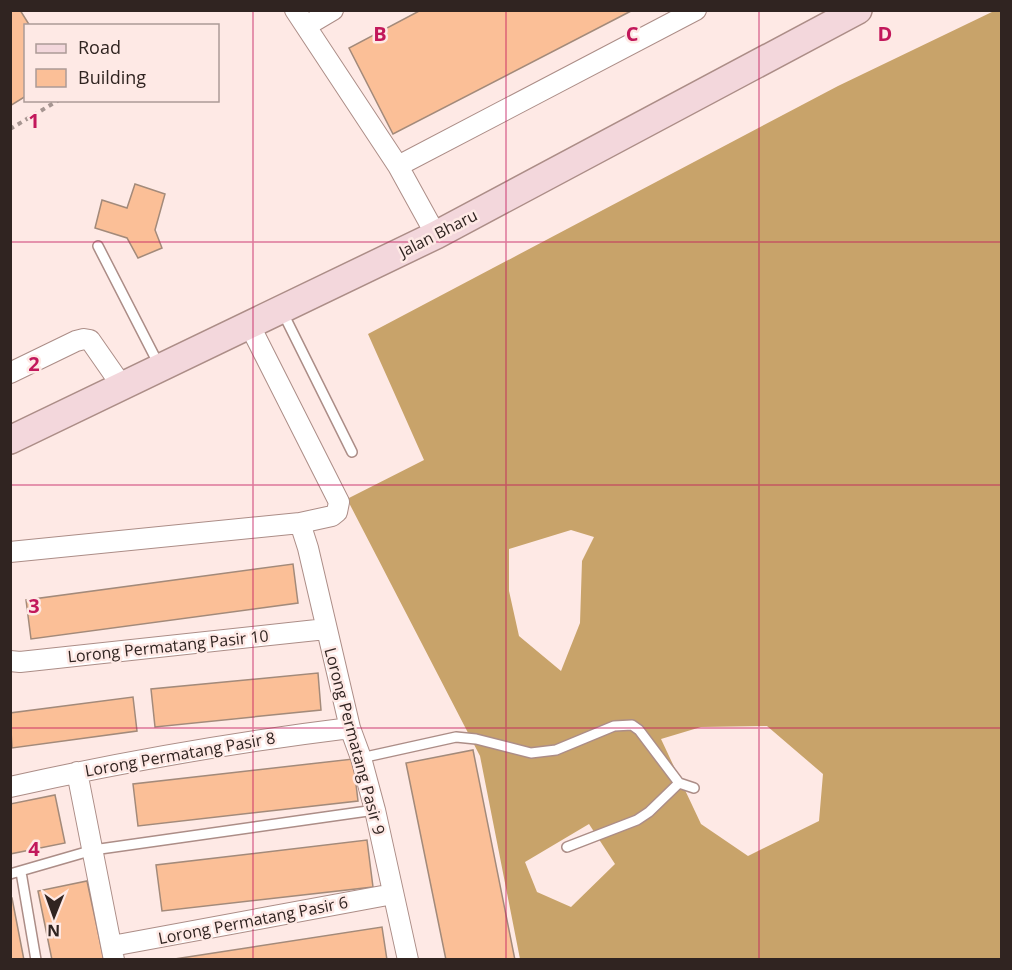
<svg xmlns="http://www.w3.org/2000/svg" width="1012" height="970" viewBox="0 0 1012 970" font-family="'Open Sans',sans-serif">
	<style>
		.forest { fill: #c8a36a; fill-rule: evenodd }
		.building { fill: #fbbf97; stroke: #a38a7a; stroke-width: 1.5 }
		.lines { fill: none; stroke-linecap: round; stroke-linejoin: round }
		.service-casing { stroke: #ac8d87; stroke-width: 12 }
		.minor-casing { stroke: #ac8d87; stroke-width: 22 }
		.secondary-casing { stroke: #ac8d87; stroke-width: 30 }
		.path { stroke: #a69591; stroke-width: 4; stroke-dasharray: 4.5 4.5; stroke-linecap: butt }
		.service { stroke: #fff; stroke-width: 9 }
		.minor { stroke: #fff; stroke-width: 20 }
		.secondary { stroke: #f3d7dc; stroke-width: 27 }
		.grid { fill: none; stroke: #c2185b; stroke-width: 1.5; stroke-opacity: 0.55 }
		.labels { text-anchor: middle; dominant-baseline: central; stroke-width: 5; stroke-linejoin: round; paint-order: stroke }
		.street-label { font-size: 16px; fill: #302421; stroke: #fee9e5 }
		.grid-label { font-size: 20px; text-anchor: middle; font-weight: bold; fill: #c2185b; stroke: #fee9e5; stroke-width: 5; stroke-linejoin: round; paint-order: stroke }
	</style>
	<rect width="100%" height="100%" fill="#fee9e5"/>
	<path class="forest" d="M994 11H1001V959H520L480 756 347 499 424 460 368 334 838 86ZM571 530 594 537 582 561 580 623 561 671 519 636 509 591V549ZM767 726 823 774 819 821 748 856 701 824 661 739 701 727ZM589 824 615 864 571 907 537 892 525 862Z"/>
	<path class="building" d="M10 10H20L30 26H26V96L10 106Z
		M421 10H633L393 134 349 48Z
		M135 184 165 194 155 230 162 248 138 258 127 238 95 228 102 200 127 208Z
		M293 564 298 603 31 639 26 600Z
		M318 673 321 710 155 727 151 689Z
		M133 697 137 731 12 748 10 713Z
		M473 750 515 960H446L406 763Z
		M353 759 358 801 138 826 133 784Z
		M55 795 65 843 10 854V804Z
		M367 840 373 887 162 911 156 865Z
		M87 881 104 960H52L38 891Z
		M10 898H12L24 960H10Z
		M382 927 387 960H168Z"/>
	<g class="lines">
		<g class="service-casing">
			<path id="service" d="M98 246 159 365
				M282 311 352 452
				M361 758 456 737 476 739 531 753 556 750 614 726 632 725 639 730 679 783 694 788
				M567 847 637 820 649 812 679 783
				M21 872 36 960
				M10 874 93 850 375 810"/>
		</g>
		<g class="minor-casing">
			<path id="minor" d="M295 10 398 166 436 235
				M306 26 333 10
				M398 166 696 10
				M10 373 76 341 84 339 90 340 122 386
				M300 523 308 548 350 728 361 758 375 810 408 960
				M10 552 300 523 332 516 337 512 339 502 249 324
				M10 661 20 662 326 629
				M77 772 114 960
				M10 787C122 762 236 742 350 728
				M112 946 393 894"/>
		</g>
		<g class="secondary-casing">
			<path id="secondary" d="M10 440 436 235 858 10"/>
		</g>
		<path class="path" d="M10 129 59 100"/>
		<use href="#service" class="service"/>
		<use href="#minor" class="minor"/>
		<use href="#secondary" class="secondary"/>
	</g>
	<path class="grid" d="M253 10V960M506 10V960M759 10V960M10 242H1002M10 485H1002M10 728H1002"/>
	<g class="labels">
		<g class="street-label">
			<text transform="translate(438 233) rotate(-27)">Jalan Bharu</text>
			<text transform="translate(168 646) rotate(-6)">Lorong Permatang Pasir 10</text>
			<text transform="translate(355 741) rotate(75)">Lorong Permatang Pasir 9</text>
			<text transform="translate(180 754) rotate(-10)">Lorong Permatang Pasir 8</text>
			<text transform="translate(253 920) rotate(-11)">Lorong Permatang Pasir 6</text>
		</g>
	</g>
	<g class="grid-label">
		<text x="380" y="41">B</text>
		<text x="632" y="41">C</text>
		<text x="885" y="41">D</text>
		<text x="34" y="128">1</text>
		<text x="34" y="371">2</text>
		<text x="34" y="613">3</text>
		<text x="34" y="856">4</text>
	</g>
	<rect width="1012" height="970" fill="none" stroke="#302421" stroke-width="24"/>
	<rect x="24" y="24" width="195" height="78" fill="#fee9e5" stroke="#ac9a97" stroke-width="1.5"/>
	<rect x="36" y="44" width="30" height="9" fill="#f3d7dc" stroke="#ac9a97" stroke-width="1.5"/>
	<text x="78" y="54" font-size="18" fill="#302421">Road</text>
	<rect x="36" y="69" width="30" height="18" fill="#fbbf97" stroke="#ac9a97" stroke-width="1.5"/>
	<text x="78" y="84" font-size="18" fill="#302421">Building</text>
	<g transform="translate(54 916) rotate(181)" stroke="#fee9e5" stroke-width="4.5" paint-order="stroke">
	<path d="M0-4.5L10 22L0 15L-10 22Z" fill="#302421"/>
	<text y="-9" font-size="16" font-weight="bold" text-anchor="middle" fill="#302421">N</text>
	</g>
</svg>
